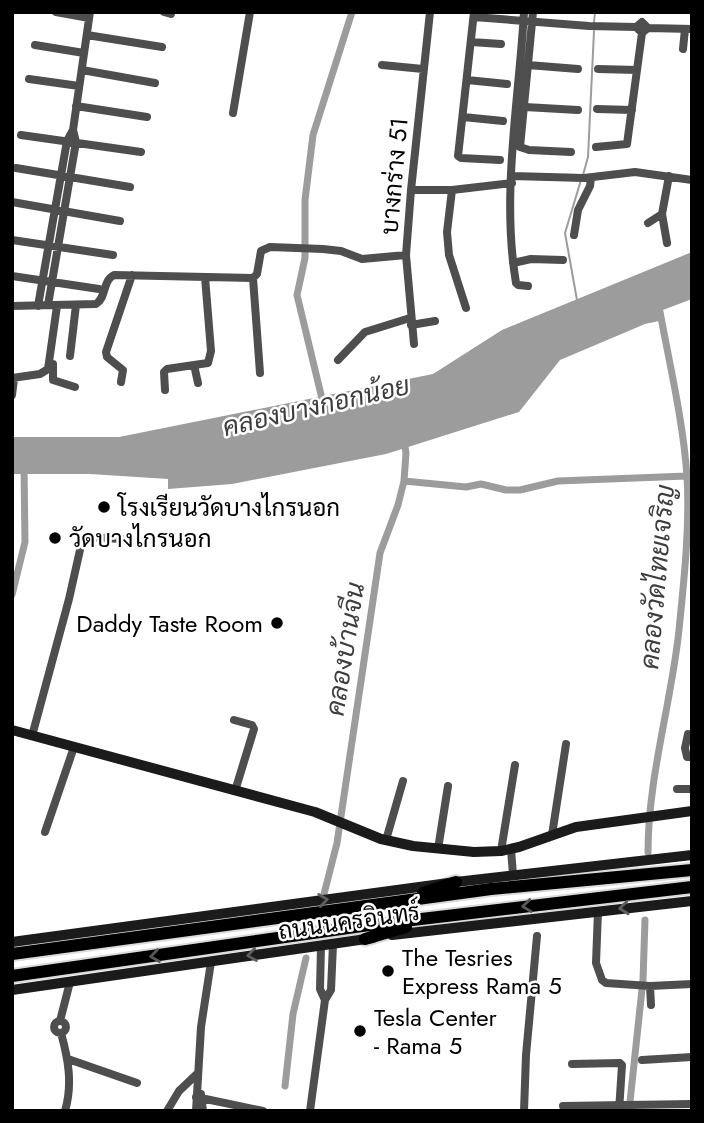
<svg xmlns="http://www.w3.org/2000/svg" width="704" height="1123" viewBox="0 0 704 1123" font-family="Jost,Sarabun,sans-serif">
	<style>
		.water { fill: #9c9c9c }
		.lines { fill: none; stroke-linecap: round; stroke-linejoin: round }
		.stream { stroke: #9c9c9c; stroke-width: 2 }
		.canal { stroke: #9c9c9c; stroke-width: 7 }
		.primary-casing { stroke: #dbdbdb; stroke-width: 16 }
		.street { stroke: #4e4e4e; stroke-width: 8 }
		.secondary { stroke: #1b1b1b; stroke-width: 10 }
		.primary { stroke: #000; stroke-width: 12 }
		.oneway { stroke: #5f5f5f }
		.oneway2 { stroke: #595959 }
		.poi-dot { fill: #000; stroke: #fff; stroke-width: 2.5 }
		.labels { text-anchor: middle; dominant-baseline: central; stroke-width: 5; stroke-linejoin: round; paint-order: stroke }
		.street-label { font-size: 24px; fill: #000; stroke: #fff }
		.poi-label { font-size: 24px; fill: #000; stroke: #fff; text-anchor: start }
		.water-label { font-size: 26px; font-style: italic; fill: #3d3d3d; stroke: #fff }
	</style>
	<rect width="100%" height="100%" fill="#fff"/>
	<path class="water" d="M692 252V299L663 310 664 320 645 324 560 360 519 412 386 454 232 484 168 489V479L90 474H12V437H119L433 374 502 330Z"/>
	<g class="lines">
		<path class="stream" d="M594 22 595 12
			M583 175 588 157 594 31
			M577 300 565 233 581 180"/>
		<path class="canal" d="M324 407 297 295 305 258V200L313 135 352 12
			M404 481 466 487 481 484 506 490H520L558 481 687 476
			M12 595 25 542 24 467
			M648 852C648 777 671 705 679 630 684 580 690 526 687 476 683 421 670 366 660 312
			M324 894 337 843 380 553 398 505 404 481 406 453 404 441
			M285 1086 293 1014 306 958
			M629 1111 643 980 645 920"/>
		<g class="primary-casing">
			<path id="primary" d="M423 893 456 882
				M365 939 406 927
				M12 954 491 889 692 870
				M12 976 362 926 692 887"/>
		</g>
		<path class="street" d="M56 12 89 18
			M164 12 171 14
			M474 12 458 156 461 158 500 160
			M524 12C519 101 501 194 516 283L518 285 528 286
			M533 12 520 147 529 150 571 152
			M474 17 589 26 636 27
			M648 28 642 22 636 27 642 33 648 28 692 29
			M87 35 162 47
			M471 42 501 44
			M35 45 84 53
			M683 49 685 29
			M382 65 423 69
			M528 65 578 69
			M598 69 637 70
			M82 70 155 83
			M29 79 79 86
			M467 80 507 84
			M76 106 147 117
			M525 107 578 110
			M597 109 632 110
			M233 113 250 12
			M463 117 503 121
			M21 135 141 152
			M596 147 627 144 642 33
			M16 168 130 187
			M512 176 584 178 635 172 692 180
			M411 190H452L512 183
			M452 190 447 232 449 255 466 308
			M12 202 120 221
			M648 223 662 214
			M574 235 578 210 590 186 591 178
			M12 240 113 255
			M667 243 662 214 669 176
			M513 263 531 259 563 260
			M12 276 99 289
			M253 278 260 373
			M48 305 76 142 73 130 90 12
			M12 306 96 304C107 297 102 281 114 275L253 278 257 274 261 251 270 247 323 249 341 251 362 259 406 255
			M38 306 67 141 73 130
			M411 325 435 321
			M414 344 406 255 411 190 430 12
			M70 356 76 305
			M338 360 365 332 410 318
			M53 364V380L75 387
			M12 378 40 374 48 369 57 306
			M121 382 123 370 107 357 106 352 132 275
			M198 383 194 365 208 363 211 351 205 277
			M165 390 164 372 167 369 194 365
			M12 395 14 379
			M234 720 252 725 254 729 235 791
			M688 734 685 748 687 757H692
			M32 736 69 599 82 541 88 537 121 539
			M677 789H692
			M45 832 74 747
			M552 835 566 744
			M386 840 403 781
			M438 849 448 786
			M511 849 513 875
			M501 851 515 765
			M598 911 596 963 602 980 606 983 650 986
			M321 946 320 989 325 1000
			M651 1005 650 986 692 984
			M60 1021 70 982
			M54 1027a6 6 0 1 1 12 0a6 6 0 1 1-12 0Z
			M61 1033C68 1058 73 1084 65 1111
			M68 1059 137 1083
			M642 1060 692 1057
			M572 1064 620 1063 622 1065 619 1111
			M201 1094 203 1111
			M196 1097 263 1111
			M563 1106 692 1104
			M167 1111 179 1091 198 1073
			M196 1111 201 1027 211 962
			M310 1111 325 1000 331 990 333 944
			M524 1111 526 1055 537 936"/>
		<path class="secondary" d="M12 730 315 812 381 839 413 846 474 852 501 851 519 847 576 827 692 811
			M392 935 692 901
			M12 942 456 882 692 855
			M12 990 373 938"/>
		<use href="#primary" class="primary"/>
	</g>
	<defs><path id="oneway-chevron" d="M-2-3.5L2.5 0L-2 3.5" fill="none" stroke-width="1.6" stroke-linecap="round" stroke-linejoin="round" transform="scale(1.75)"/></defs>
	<g class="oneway">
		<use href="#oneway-chevron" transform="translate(323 900) rotate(-8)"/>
		<use href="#oneway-chevron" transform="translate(624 908) rotate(174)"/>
		<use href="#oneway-chevron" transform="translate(252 955) rotate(172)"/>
	</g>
	<g class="oneway2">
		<use href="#oneway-chevron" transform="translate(527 906) rotate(173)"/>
		<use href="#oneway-chevron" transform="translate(155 956) rotate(172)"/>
	</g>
	<g class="poi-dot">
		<circle cx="104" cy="507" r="7"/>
		<circle cx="55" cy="538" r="7"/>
		<circle cx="277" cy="623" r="7"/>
		<circle cx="388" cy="971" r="7"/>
		<circle cx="360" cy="1031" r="7"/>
	</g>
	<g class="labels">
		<g class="street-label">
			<text transform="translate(394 176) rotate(-85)">บางกร่าง 51</text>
			<text transform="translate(349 921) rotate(-8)">ถนนนครอินทร์</text>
		</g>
		<g class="poi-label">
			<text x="118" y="507">โรงเรียนวัดบางไกรนอก</text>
			<text x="69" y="538">วัดบางไกรนอก</text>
			<text x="263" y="623" text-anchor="end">Daddy Taste Room</text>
			<text x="402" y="957">The Tesries<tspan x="402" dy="28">Express Rama 5</tspan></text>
			<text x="374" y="1017">Tesla Center<tspan x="374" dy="28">- Rama 5</tspan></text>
		</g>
		<g class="water-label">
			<text transform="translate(316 406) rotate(-13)">คลองบางกอกน้อย</text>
			<text transform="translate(657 577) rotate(-85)">คลองวัดไทยเจริญ</text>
			<text transform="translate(345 649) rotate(-81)">คลองบ้านจีน</text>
		</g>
	</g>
	<rect width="704" height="1123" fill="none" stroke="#000000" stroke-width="28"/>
</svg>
